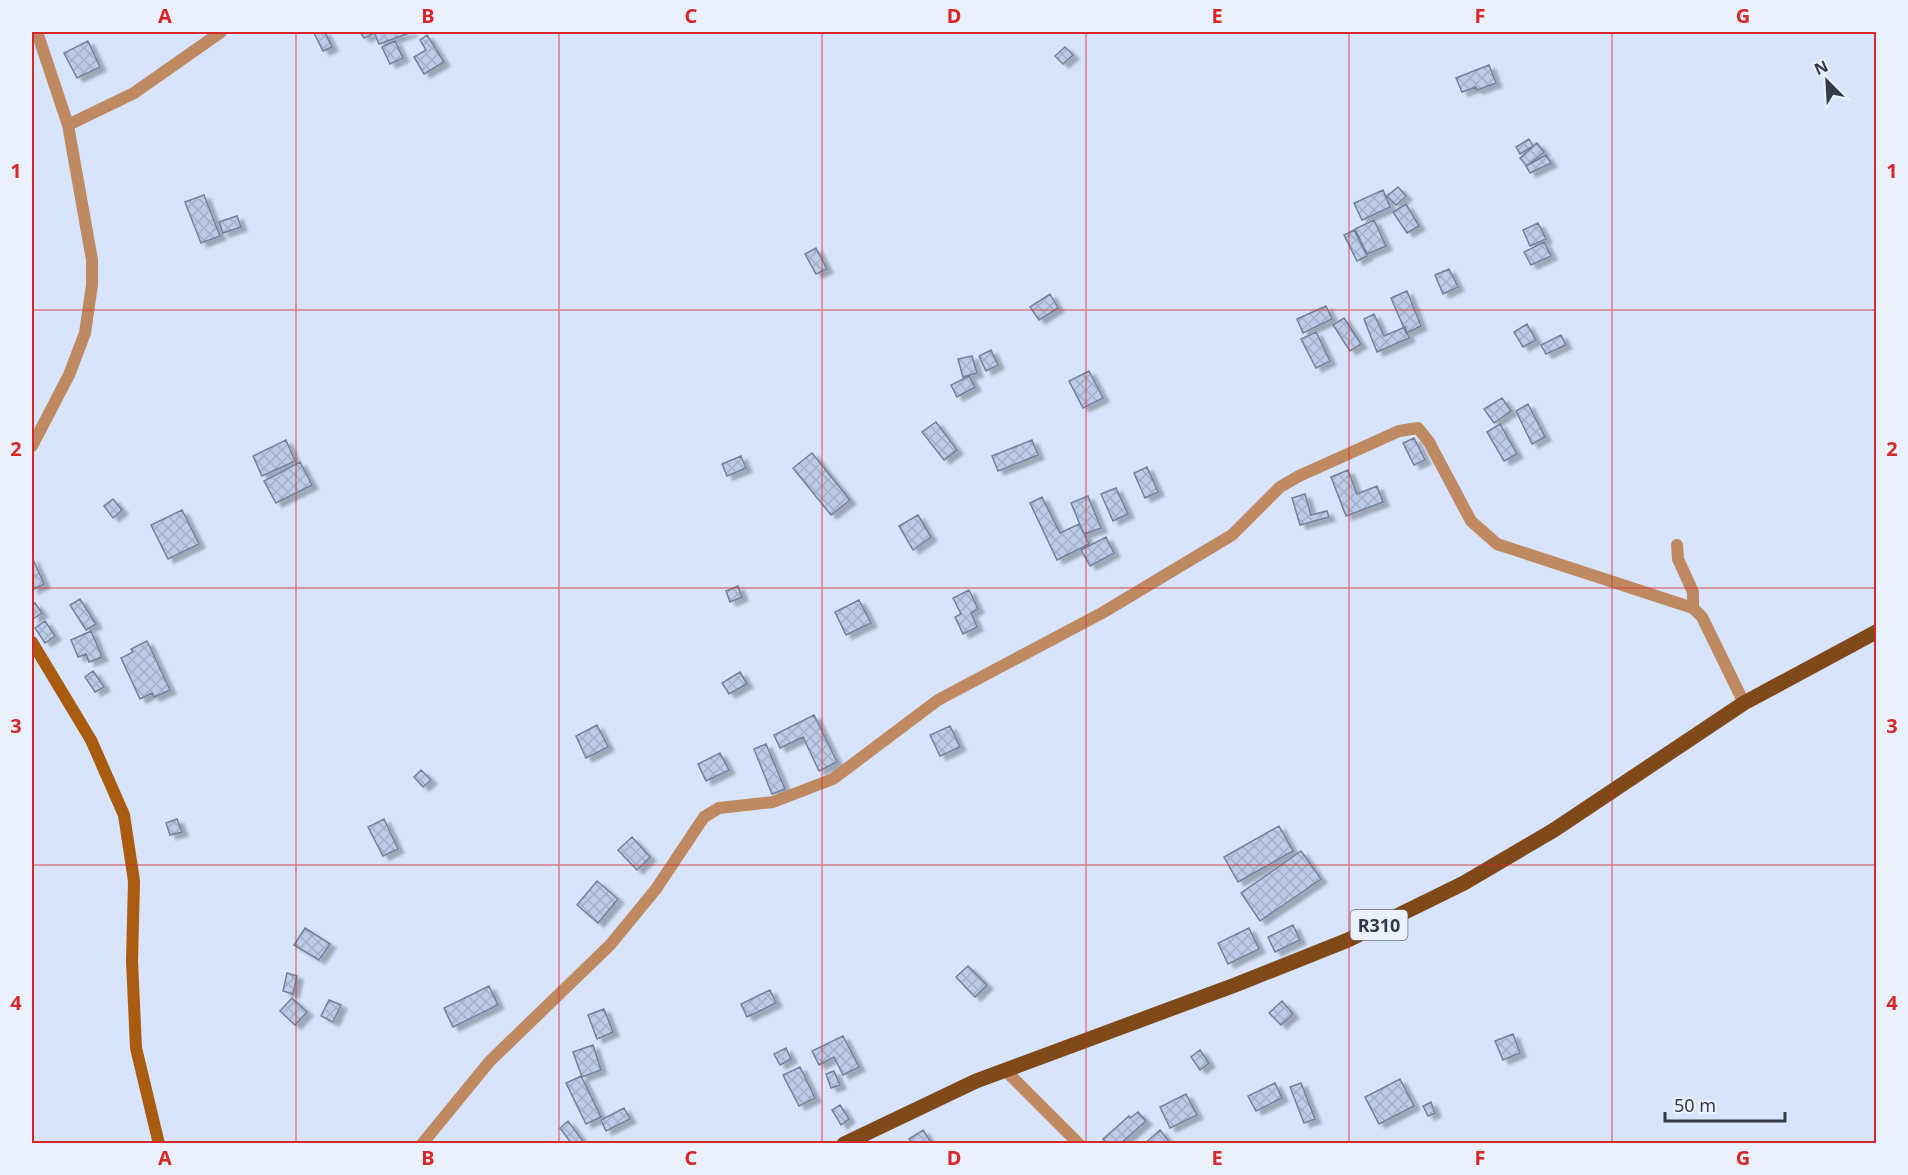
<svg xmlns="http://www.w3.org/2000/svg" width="1908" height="1175" viewBox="0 0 1908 1175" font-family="'Noto Sans',sans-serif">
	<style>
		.building { fill: url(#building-cross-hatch); stroke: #74819c; stroke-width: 1.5; filter: url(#shadow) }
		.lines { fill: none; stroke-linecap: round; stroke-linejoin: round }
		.minor { stroke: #bf8a62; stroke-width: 12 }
		.secondary { stroke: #a95b10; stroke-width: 12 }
		.primary { stroke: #80491a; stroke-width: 15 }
		.grid { fill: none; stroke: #d62828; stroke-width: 1.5; stroke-opacity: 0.55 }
		.labels { text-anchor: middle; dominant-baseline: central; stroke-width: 6; stroke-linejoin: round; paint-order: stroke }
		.shield { fill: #eaf1fd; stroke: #6b727d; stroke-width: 1.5 }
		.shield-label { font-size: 18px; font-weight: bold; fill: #353b46 }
		.neatline { fill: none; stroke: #d62828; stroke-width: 2 }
		.grid-label { font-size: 20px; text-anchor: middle; font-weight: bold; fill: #d62828 }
	</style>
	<defs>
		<pattern id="building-cross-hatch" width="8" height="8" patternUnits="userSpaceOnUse" patternTransform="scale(1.5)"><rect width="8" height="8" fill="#bccbe8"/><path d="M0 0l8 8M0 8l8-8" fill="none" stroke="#a2afc8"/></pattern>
		<filter id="shadow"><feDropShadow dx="6" dy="4" stdDeviation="1.5" flood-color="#0004"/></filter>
	</defs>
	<rect width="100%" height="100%" fill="#d7e4fb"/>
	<path class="building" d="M317 32H325L332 47 323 51 314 33Z
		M360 32H375V33L364 38Z
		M374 32H412L379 44Z
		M427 35 444 62 424 74 414 57 426 50 420 40Z
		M88 41 100 67 77 78 64 53Z
		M395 41 403 58 390 64 382 47Z
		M1065 47 1073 55 1063 64 1055 56Z
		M1489 65 1496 83 1477 90 1476 87 1462 92 1456 78Z
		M1529 139 1533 146 1520 154 1516 147Z
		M1537 143 1544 152 1527 166 1520 158Z
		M1546 155 1551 163 1530 173 1526 166Z
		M1398 187 1406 196 1396 205 1387 196Z
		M1383 190 1390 207 1362 220 1354 203Z
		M204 195 220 236 201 243 185 202Z
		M1406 204 1419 226 1407 233 1393 212Z
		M237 216 241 227 223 233 219 222Z
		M1374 220 1386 246 1367 254 1355 229Z
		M1538 223 1546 239 1530 246 1523 230Z
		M1354 230 1367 256 1357 261 1344 235Z
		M1544 242 1551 256 1531 265 1524 252Z
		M816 248 827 269 816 274 805 254Z
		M1449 269 1458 287 1443 294 1435 275Z
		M1407 291 1421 326 1406 333 1391 298Z
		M1050 294 1058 308 1039 320 1030 307Z
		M1326 306 1332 319 1303 333 1297 319Z
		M1374 314 1384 336 1405 327 1409 338 1377 352 1364 319Z
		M1344 318 1361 344 1350 351 1333 325Z
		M1527 324 1536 340 1523 347 1514 332Z
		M1316 332 1330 361 1316 368 1301 339Z
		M1561 335 1566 345 1546 354 1541 345Z
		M991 350 998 365 986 371 979 356Z
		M972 356 977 373 963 377 958 359Z
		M1089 371 1103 398 1083 408 1069 381Z
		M969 376 975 387 957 397 951 385Z
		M1502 398 1511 411 1494 423 1484 409Z
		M1528 404 1545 437 1532 444 1516 411Z
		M936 422 957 450 944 460 922 432Z
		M1500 424 1517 454 1504 461 1487 432Z
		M1414 438 1425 460 1414 465 1403 443Z
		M286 440 295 461 262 476 253 456Z
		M1032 440 1038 455 998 471 992 456Z
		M812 453 850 500 831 515 793 468Z
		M741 456 746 468 727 476 722 464Z
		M300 462 312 485 276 503 264 481Z
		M1147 467 1158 492 1145 498 1134 473Z
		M1348 470 1357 494 1377 486 1383 502 1346 516 1331 477Z
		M1116 488 1128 514 1113 521 1101 494Z
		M1305 494 1311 515 1327 511 1329 517 1300 525 1292 498Z
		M1088 496 1101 528 1084 534 1071 503Z
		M1042 497 1060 533 1079 524 1089 544 1057 560 1030 503Z
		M113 499 122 510 113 518 104 506Z
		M182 510 199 544 168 559 151 525Z
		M918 515 931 537 913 550 899 526Z
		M1106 537 1114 553 1090 566 1081 550Z
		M32 557 44 584 32 590Z
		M738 586 742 597 730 602 726 591Z
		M969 590 978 609 971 613 977 627 963 634 955 617 961 614 953 598Z
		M80 599 96 624 86 630 70 605Z
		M859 600 871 623 846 635 835 612Z
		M35 603 42 613 33 619 32 606Z
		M45 621 55 636 45 643 35 628Z
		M91 631 102 657 89 662 86 654 78 657 71 640Z
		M147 641 170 690 154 697 152 693 140 699 121 658 133 652 131 649Z
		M93 671 104 687 95 692 85 677Z
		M740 672 747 684 729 694 722 683Z
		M814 715 837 762 819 771 803 737 780 748 774 735Z
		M597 725 608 747 586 758 576 736Z
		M950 726 960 747 940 756 930 735Z
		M766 744 785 789 772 794 754 749Z
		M720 753 729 770 706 781 698 764Z
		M421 770 431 780 423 787 414 777Z
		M177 819 182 832 170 835 166 823Z
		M384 819 398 849 383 856 368 827Z
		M1279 826 1293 851 1238 882 1224 857Z
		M632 837 650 857 637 870 618 850Z
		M1301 851 1321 879 1260 921 1241 893Z
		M597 881 618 899 598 923 577 905Z
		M1293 925 1300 940 1275 952 1268 937Z
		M305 928 330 944 319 960 294 945Z
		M1249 928 1259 949 1228 964 1218 943Z
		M968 966 987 985 975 997 956 977Z
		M287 973 297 976 293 994 283 991Z
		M489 986 498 1005 453 1027 444 1008Z
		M770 990 776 1003 747 1017 741 1004Z
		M292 998 307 1012 295 1025 280 1011Z
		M329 1000 341 1005 333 1022 321 1016Z
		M1282 1001 1293 1014 1281 1025 1269 1013Z
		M604 1009 613 1032 597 1039 588 1015Z
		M1513 1034 1520 1053 1503 1060 1495 1041Z
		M843 1036 859 1067 843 1075 834 1057 819 1065 812 1051Z
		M593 1045 601 1070 582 1077 573 1052Z
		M786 1048 791 1059 780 1065 774 1054Z
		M1200 1050 1209 1063 1200 1070 1191 1057Z
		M800 1067 815 1098 799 1106 783 1075Z
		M834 1071 840 1085 831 1088 826 1074Z
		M581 1076 601 1117 586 1124 566 1083Z
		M1400 1079 1414 1106 1379 1124 1365 1097Z
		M1275 1083 1282 1098 1256 1111 1248 1096Z
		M1301 1083 1315 1119 1304 1123 1290 1087Z
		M1186 1094 1197 1115 1170 1128 1160 1107Z
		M1431 1102 1435 1113 1428 1116 1423 1106Z
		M840 1105 849 1119 841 1125 832 1110Z
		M624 1108 630 1119 606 1131 601 1120Z
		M1138 1112 1146 1121 1120 1144H1107L1103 1139 1129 1116 1130 1118Z
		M568 1121 585 1144H572L560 1128Z
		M923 1130 932 1144H913L909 1139Z
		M1160 1130 1171 1144H1144Z"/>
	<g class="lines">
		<path class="minor" d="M68 125 134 93 221 32
			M32 446 69 375 85 333 92 285V260L68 125 37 32
			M1677 545 1678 559 1693 592V608
			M1005 1070 1079 1144
			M422 1144 490 1061 610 945 656 889 704 817 719 808 773 802 833 779 938 700 1102 613 1232 535 1280 487 1299 476 1399 431 1418 428 1429 442 1471 521 1497 544 1693 608 1702 617 1744 703"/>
		<path class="secondary" d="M32 642 91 740 124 815 134 881 132 961 136 1048 159 1144"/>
		<path class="primary" d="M844 1144 976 1081 1235 985 1348 940 1464 883 1554 830 1744 703 1876 632"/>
	</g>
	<path class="grid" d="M296 32V1144M559 32V1144M822 32V1144M1086 32V1144M1349 32V1144M1612 32V1144M32 310H1876M32 588H1876M32 865H1876"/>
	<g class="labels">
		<rect class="shield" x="1350.5" y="910" width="57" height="30" rx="4.5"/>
		<g class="shield-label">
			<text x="1379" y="925">R310</text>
		</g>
	</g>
	<rect width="1908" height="1175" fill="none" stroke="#eaf1fd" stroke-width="66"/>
	<g transform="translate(1827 81) rotate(336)" stroke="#eaf1fd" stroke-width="4.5" paint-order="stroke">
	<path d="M0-4.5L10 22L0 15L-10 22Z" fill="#353b46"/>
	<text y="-9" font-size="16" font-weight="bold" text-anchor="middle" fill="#353b46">N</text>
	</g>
	<path d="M1665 1112v9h120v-9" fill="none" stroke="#353b46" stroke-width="3"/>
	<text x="1674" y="1112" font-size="18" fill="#353b46" stroke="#eaf1fd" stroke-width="4.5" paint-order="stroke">50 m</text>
	<rect x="33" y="33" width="1842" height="1109" class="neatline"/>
	<g class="grid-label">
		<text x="165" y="23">A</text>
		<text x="428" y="23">B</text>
		<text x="691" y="23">C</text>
		<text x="954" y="23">D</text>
		<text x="1217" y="23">E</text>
		<text x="1480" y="23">F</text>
		<text x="1743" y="23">G</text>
		<text x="16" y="178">1</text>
		<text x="1892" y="178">1</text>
		<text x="16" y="456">2</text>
		<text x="1892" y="456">2</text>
		<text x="16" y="733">3</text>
		<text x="1892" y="733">3</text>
		<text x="16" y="1010">4</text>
		<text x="1892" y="1010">4</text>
		<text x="165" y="1165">A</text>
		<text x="428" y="1165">B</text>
		<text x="691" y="1165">C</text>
		<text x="954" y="1165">D</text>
		<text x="1217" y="1165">E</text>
		<text x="1480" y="1165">F</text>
		<text x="1743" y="1165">G</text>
	</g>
</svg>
